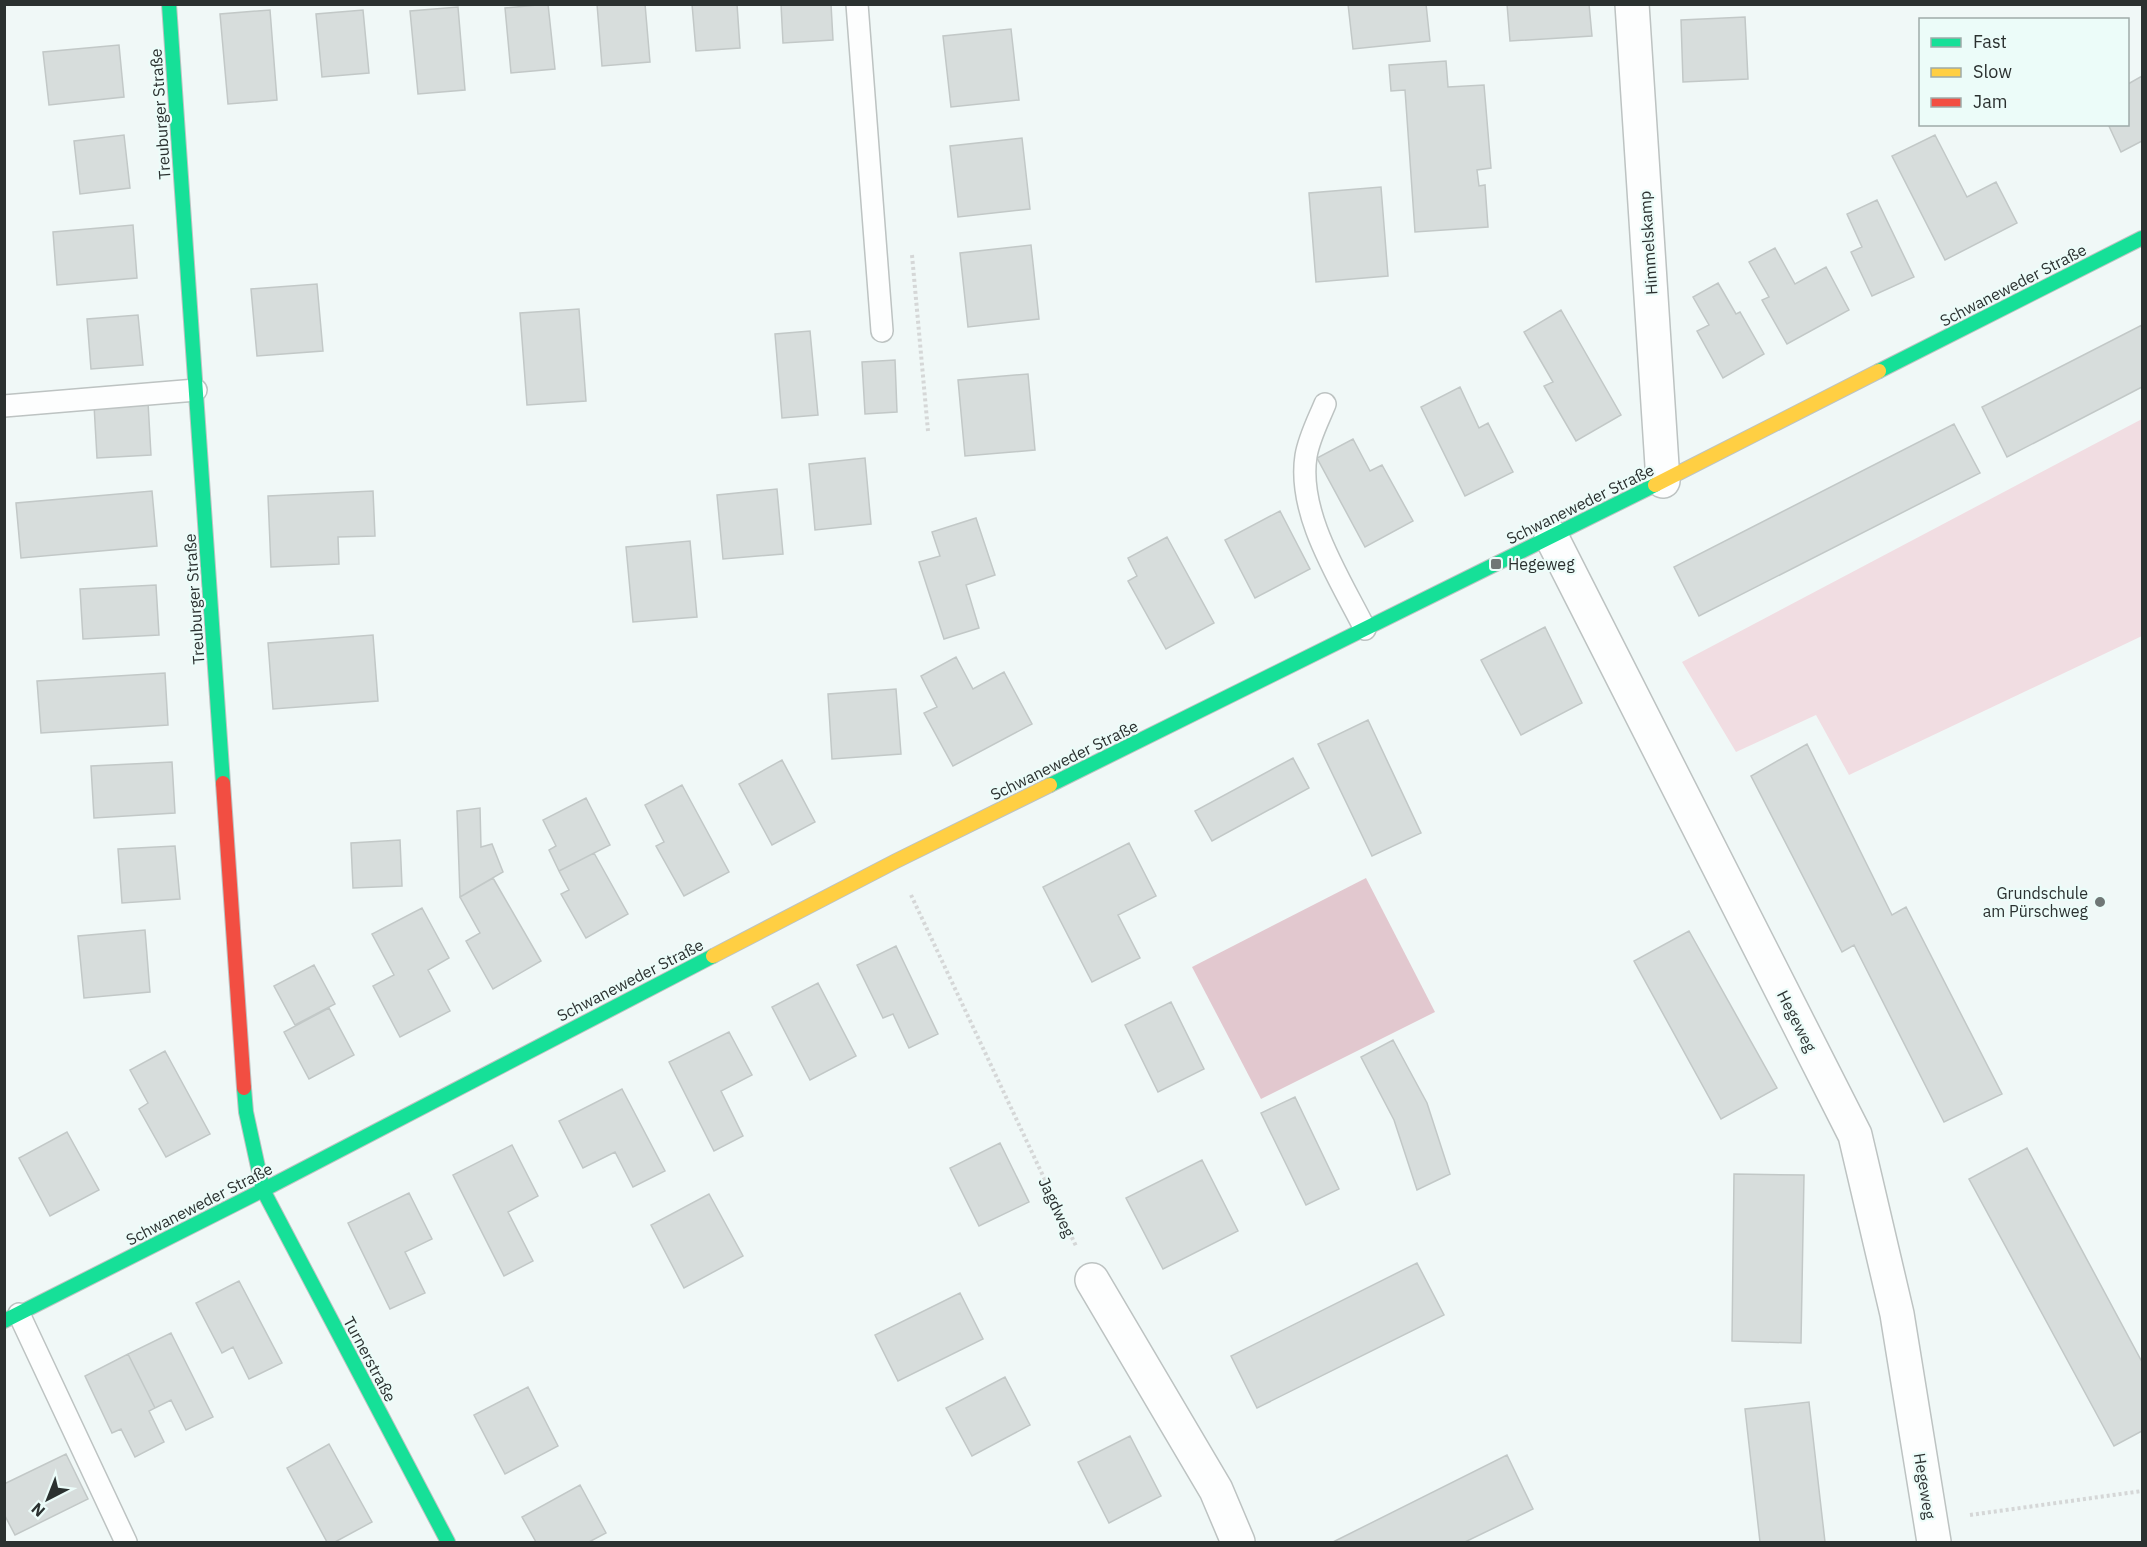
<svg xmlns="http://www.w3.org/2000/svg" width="2147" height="1547" viewBox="0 0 2147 1547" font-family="'IBM Plex Sans',sans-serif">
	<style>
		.green { fill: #f1dde2 }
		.forest { fill: #e2c8cf }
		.building { fill: #d7dddc; stroke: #c2c8c7; stroke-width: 1.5 }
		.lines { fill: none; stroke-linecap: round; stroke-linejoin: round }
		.lane-casing { stroke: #bdc3c2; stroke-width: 24 }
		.street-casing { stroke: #bdc3c2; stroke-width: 36 }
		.fast-casing { stroke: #bdc3c2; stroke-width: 16 }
		.slow-casing { stroke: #bdc3c2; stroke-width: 16 }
		.jam-casing { stroke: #bdc3c2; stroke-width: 16 }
		.path { stroke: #d5d7d7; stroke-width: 4; stroke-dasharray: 3 3; stroke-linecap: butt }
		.lane { stroke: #fdfefe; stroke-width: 21 }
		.street { stroke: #fdfefe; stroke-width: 33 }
		.fast { stroke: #16e098; stroke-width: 14 }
		.slow { stroke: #ffcf43; stroke-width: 14 }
		.jam { stroke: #f24e42; stroke-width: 14 }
		.poi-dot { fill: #707776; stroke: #ecfcf9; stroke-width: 2 }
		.labels { text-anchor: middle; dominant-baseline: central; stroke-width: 4.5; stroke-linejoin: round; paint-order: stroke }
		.street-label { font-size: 16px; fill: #2b3130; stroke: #ecfcf9 }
		.poi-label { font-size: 16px; fill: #2b3130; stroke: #ecfcf9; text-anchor: start }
	</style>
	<rect width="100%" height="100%" fill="#f0f8f7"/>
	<path class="green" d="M2142 419V636L1849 775 1816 715 1736 752 1682 662Z"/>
	<path class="forest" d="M1366 878 1435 1012 1261 1099 1192 967Z"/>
	<path class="building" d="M548 4 555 69 511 73 505 8Z
		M597 4H645L650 62 602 66Z
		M692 4H737L740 48 696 51Z
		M781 4H831L833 40 783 43Z
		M1348 4H1426L1430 41 1353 49Z
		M1507 4H1589L1592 36 1510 41Z
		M458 7 465 90 418 94 410 11Z
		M270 10 277 100 228 104 220 14Z
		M363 10 369 73 322 77 316 14Z
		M1745 17 1748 79 1683 82 1681 20Z
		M1011 29 1019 100 951 107 943 36Z
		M119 45 124 97 49 105 43 52Z
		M1446 61 1448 87 1484 85 1491 168 1477 170 1479 186 1485 185 1488 227 1415 232 1405 90 1391 91 1389 65Z
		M2142 76V141L2121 152 2108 124H2128V84Z
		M124 135 130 188 80 194 74 141Z
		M1935 135 1967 197 1996 182 2017 223 1945 260 1892 156Z
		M1022 138 1030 209 958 217 950 146Z
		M1381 187 1388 276 1316 282 1309 193Z
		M1877 200 1914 277 1872 296 1851 252 1862 247 1847 214Z
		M133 225 137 278 57 285 53 232Z
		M1031 245 1039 319 968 327 960 253Z
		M1775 248 1795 284 1826 267 1849 310 1787 344 1762 300 1769 297 1749 262Z
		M1718 283 1736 314 1740 312 1764 354 1723 378 1697 331 1709 325 1693 297Z
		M317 284 323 351 257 356 251 289Z
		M579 309 586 401 527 405 520 313Z
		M1561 310 1621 415 1576 441 1544 386 1553 382 1524 332Z
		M138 315 143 365 91 369 87 319Z
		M2142 325V387L2007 457 1982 407Z
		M810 331 818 415 782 418 775 334Z
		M895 360 897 412 865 414 862 362Z
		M1028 374 1035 450 965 456 958 380Z
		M1460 387 1479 428 1488 423 1513 472 1465 496 1421 407Z
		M148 402 151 455 97 458 94 405Z
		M1954 424 1980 473 1699 616 1674 567Z
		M1353 439 1370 471 1382 465 1413 521 1365 547 1317 458Z
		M865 458 871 524 815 530 809 464Z
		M777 489 783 554 723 559 717 495Z
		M152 491 157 546 21 558 16 503Z
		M373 491 375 536 338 537 339 564 271 567 268 496Z
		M1280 511 1310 569 1255 598 1225 540Z
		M976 518 995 575 966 585 979 628 944 639 919 562 940 556 932 532Z
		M1167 537 1214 623 1166 649 1128 581 1137 576 1128 558Z
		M690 541 697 617 633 622 626 547Z
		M156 585 159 635 83 639 80 589Z
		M1545 627 1582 703 1521 735 1481 660Z
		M373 635 378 701 273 709 268 643Z
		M956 657 973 689 1004 672 1032 724 953 766 924 713 937 707 921 676Z
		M165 673 168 725 41 733 37 681Z
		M896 689 901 754 832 759 828 694Z
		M1368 720 1421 833 1372 856 1318 744Z
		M1807 744 1892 915 1906 907 2002 1094 1944 1122 1854 945 1842 952 1751 776Z
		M1293 758 1309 788 1212 841 1195 811Z
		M782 760 815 822 772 845 739 784Z
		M172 762 175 813 94 818 91 766Z
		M682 785 729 872 684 896 656 846 664 842 645 805Z
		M586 798 610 845 559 871 549 850 556 846 543 820Z
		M480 808 481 847 492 844 503 872 460 897 457 811Z
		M400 840 402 886 353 888 351 843Z
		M1129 843 1156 896 1118 915 1140 958 1092 982 1043 887Z
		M175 846 180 899 122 903 118 849Z
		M594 853 628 914 586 938 561 894 569 890 559 871Z
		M493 878 541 961 493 989 466 941 480 933 460 897Z
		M422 908 449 958 428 970 450 1011 400 1037 373 986 394 975 372 934Z
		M145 930 150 992 84 998 78 936Z
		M1689 931 1777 1088 1721 1119 1634 961Z
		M896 946 938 1034 909 1048 893 1014 883 1018 857 965Z
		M314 965 335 1004 295 1025 274 986Z
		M818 983 856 1056 810 1080 772 1007Z
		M1171 1002 1204 1069 1158 1092 1125 1025Z
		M329 1008 354 1055 309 1079 284 1032Z
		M729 1032 752 1075 721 1091 743 1136 714 1151 669 1062Z
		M1393 1040 1427 1103 1450 1174 1417 1190 1394 1120 1361 1057Z
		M165 1051 210 1134 166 1157 139 1109 148 1103 130 1070Z
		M622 1089 665 1171 633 1187 615 1152 583 1168 559 1121Z
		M1295 1097 1339 1189 1306 1205 1261 1113Z
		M67 1132 99 1190 50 1216 19 1158Z
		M1000 1143 1029 1202 979 1226 950 1168Z
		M512 1145 538 1196 508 1212 533 1261 504 1276 453 1175Z
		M2027 1148 2142 1362V1431L2114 1446 1969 1179Z
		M1202 1160 1238 1231 1163 1269 1126 1198Z
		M1734 1174 1804 1175 1801 1343 1732 1341Z
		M409 1193 432 1239 405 1252 425 1293 390 1309 348 1223Z
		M709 1194 743 1256 684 1288 651 1225Z
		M1417 1263 1444 1315 1257 1408 1231 1356Z
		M239 1281 282 1363 249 1379 233 1347 222 1353 196 1303Z
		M960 1293 983 1339 898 1381 875 1335Z
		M171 1333 213 1417 186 1430 171 1400 155 1408 128 1354Z
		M128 1354 155 1408 149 1411 164 1442 135 1457 121 1429 112 1433 85 1376Z
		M1005 1377 1030 1425 972 1456 946 1408Z
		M528 1387 558 1446 505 1474 474 1415Z
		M1809 1402 1825 1542H1760L1745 1409Z
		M1130 1436 1161 1496 1109 1523 1078 1462Z
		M329 1444 372 1522 335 1542H327L287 1468Z
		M66 1454 88 1499 15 1535 4 1514V1484Z
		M1507 1455 1533 1509 1465 1542H1333Z
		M580 1485 606 1533 589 1542H536L522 1517Z"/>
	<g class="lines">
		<g class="lane-casing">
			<path id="lane" d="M857 4 882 331
				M1325 404C1318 421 1309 438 1306 456 1297 514 1340 579 1365 629
				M4 406 196 390
				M19 1314 126 1542"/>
		</g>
		<g class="street-casing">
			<path id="street" d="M1632 4 1663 481
				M1551 536 1855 1135 1897 1314 1934 1542
				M1092 1280 1216 1490 1238 1542"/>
		</g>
		<g class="fast-casing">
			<path id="fast" d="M169 4 223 783
				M1879 371 2142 238
				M1050 785 1655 485
				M244 1088 246 1112 263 1190 448 1542
				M4 1321 263 1190 713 956"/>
		</g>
		<g class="slow-casing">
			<path id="slow" d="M1655 485 1879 371
				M713 956 896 861 1050 785"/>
		</g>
		<g class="jam-casing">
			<path id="jam" d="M223 783 244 1088"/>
		</g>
		<path class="path" d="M912 255 928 431
			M911 895 1076 1246
			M1970 1515 2142 1491"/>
		<use href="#lane" class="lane"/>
		<use href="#street" class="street"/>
		<use href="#fast" class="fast"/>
		<use href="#slow" class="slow"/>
		<use href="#jam" class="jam"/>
	</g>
	<g class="poi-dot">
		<rect x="1490" y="558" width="12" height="12" rx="3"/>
		<circle cx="2100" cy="902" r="6"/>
	</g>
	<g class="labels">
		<g class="street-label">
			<text transform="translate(160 114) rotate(-94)">Treuburger Straße</text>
			<text transform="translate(1648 243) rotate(-94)">Himmelskamp</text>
			<text transform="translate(2013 285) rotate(-27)">Schwaneweder Straße</text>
			<text transform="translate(1580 504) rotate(-26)">Schwaneweder Straße</text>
			<text transform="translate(194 599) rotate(-94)">Treuburger Straße</text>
			<text transform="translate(1064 760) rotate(-26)">Schwaneweder Straße</text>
			<text transform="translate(630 980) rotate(-27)">Schwaneweder Straße</text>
			<text transform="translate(1797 1021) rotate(63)">Hegeweg</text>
			<text transform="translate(199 1204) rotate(-27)">Schwaneweder Straße</text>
			<text transform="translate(1057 1207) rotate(65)">Jagdweg</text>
			<text transform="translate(370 1359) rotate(62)">Turnerstraße</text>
			<text transform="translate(1925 1486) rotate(81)">Hegeweg</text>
		</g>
		<g class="poi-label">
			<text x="1508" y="564">Hegeweg</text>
			<text x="2088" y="893" text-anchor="end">Grundschule<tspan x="2088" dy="18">am Pürschweg</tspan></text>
		</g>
	</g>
	<rect width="2147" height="1547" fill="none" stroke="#2b3130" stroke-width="12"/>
	<rect x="1919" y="18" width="210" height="108" fill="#ecfcf9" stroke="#9faba9" stroke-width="1.5"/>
	<rect x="1931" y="38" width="30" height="9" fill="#16e098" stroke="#9faba9" stroke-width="1.5"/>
	<text x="1973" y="48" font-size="18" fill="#2b3130">Fast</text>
	<rect x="1931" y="68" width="30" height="9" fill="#ffcf43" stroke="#9faba9" stroke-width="1.5"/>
	<text x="1973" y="78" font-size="18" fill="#2b3130">Slow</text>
	<rect x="1931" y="98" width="30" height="9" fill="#f24e42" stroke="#9faba9" stroke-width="1.5"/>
	<text x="1973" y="108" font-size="18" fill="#2b3130">Jam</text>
	<g transform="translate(48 1499) rotate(222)" stroke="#ecfcf9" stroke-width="4.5" paint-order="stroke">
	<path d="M0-4.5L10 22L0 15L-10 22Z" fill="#2b3130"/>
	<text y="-9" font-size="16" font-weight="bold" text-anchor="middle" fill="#2b3130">N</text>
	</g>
</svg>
